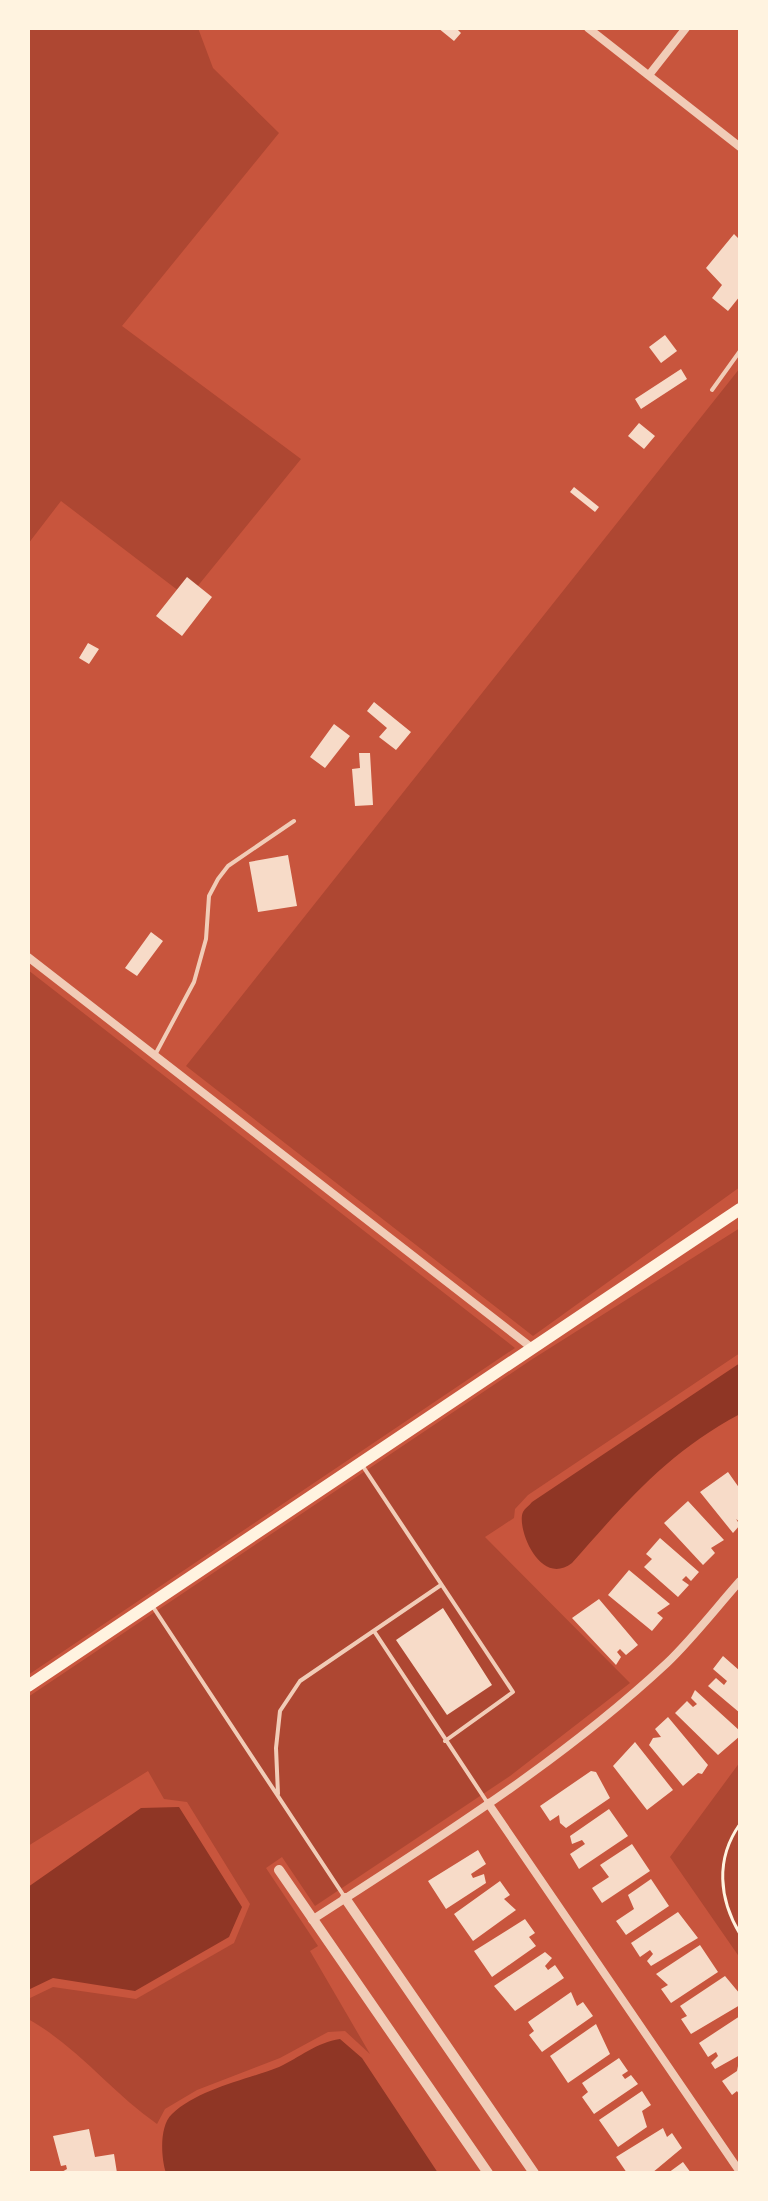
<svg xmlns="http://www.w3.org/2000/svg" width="768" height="2201" viewBox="0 0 768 2201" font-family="'DejaVu Sans',sans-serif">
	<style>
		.green { fill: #ae4732 }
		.water { fill: #8f3625 }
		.building { fill: #f7dbc8 }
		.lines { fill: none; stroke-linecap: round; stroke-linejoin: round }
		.path { stroke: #fff3e0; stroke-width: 3 }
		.service { stroke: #f1ccb7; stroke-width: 4 }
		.minor { stroke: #f1ccb7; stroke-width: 8 }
		.tertiary { stroke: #f1ccb7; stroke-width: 10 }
		.primary { stroke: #fff3e0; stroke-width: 12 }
	</style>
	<rect width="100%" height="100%" fill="#c8553d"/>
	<path class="green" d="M28 28H198L213 68 279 133 122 326 301 459 188 598 61 501 28 544Z
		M740 368V1187L533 1336 186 1066Z
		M28 970 515 1348 28 1675Z
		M740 1228V1353L528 1495 515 1509 514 1518 485 1537 630 1683 510 1776 315 1906 282 1857 266 1868 318 1946 310 1951 370 2054 345 2031 328 2032 280 2058 197 2090 165 2109 157 2124C111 2092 77 2046 28 2019V1999L53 1987 136 1999 234 1943 250 1904 187 1802 164 1799 148 1771 28 1846V1697L531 1360Z
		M740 1762V1958L670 1857Z"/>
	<path class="water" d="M740 1363V1414C667 1453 626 1502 572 1563 539 1588 516 1526 523 1512 525 1508 529 1506 532 1502Z
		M179 1807 242 1907 229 1937 135 1991 53 1978 28 1990V1887L141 1808Z
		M340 2039 362 2058 438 2173H166C161 2158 159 2126 172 2114 198 2089 246 2080 279 2067 299 2058 317 2042 340 2039Z"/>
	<path class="building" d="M438 28H456L461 33 454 41Z
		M734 234 740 240V296L728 311 712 298 722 285 706 268Z
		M665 335 677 351 661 363 649 347Z
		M681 369 687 379 641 409 635 399Z
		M639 423 655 436 644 449 628 436Z
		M574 487 599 507 595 512 570 492Z
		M187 577 212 597 182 636 156 616Z
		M88 643 99 649 89 664 79 658Z
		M374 702 411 732 396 750 379 737 387 728 367 711Z
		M334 724 350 736 325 768 310 757Z
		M359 753H370L373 805 355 806 352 769 360 768Z
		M288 855 297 906 258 912 249 862Z
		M151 932 163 941 137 976 125 968Z
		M728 1472 740 1489V1522L736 1519 740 1525 733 1533 700 1492Z
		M688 1501 724 1540 711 1548 715 1553 703 1565 664 1523Z
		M660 1538 699 1572 691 1581 686 1576 682 1580 689 1585 678 1597 644 1567 652 1559 646 1554Z
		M629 1570 670 1604 657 1613 663 1618 652 1631 608 1595Z
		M599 1599 638 1645 626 1655 620 1649 617 1652 621 1657 616 1665 572 1618Z
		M443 1608 492 1685 447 1715 396 1640Z
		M723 1656 740 1671V1713L708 1686 716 1678 724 1685 727 1681 713 1669Z
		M695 1690 740 1731V1736L718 1755 675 1713 687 1701 693 1707 697 1704 691 1698Z
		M668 1717 708 1765 702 1774 698 1773 683 1786 649 1745 653 1738 661 1737 655 1729Z
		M635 1742 673 1790 647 1810 613 1766Z
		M591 1771 596 1772 610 1798 566 1828 560 1823 559 1815 550 1821 540 1806Z
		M609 1809 628 1836 579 1869 570 1854 585 1844 582 1840 572 1844 570 1836Z
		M632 1844 650 1871 602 1903 592 1888 609 1877 600 1865Z
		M478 1850 486 1864 471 1874 473 1878 484 1874 486 1883 446 1909 428 1881Z
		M651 1879 669 1906 626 1935 616 1921 634 1909 628 1895Z
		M500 1881 510 1895 504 1899 516 1910 473 1941 454 1914Z
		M678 1912 698 1938 651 1966 647 1961 653 1954 650 1950 640 1957 631 1943Z
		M525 1919 535 1933 529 1937 536 1946 492 1977 474 1951Z
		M700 1945 718 1972 671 2003 661 1989 668 1985 656 1974Z
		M545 1952 552 1958 545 1966 548 1970 555 1965 564 1978 515 2011 494 1986Z
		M725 1976 740 1994V2005L691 2034 681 2019 687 2016 680 2006Z
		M571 1992 577 2006 583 2002 593 2016 542 2052 529 2035 534 2031 528 2022Z
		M740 2016V2055L715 2069 711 2063 718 2056 716 2052 708 2057 699 2043Z
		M596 2024 610 2054 568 2083 550 2056Z
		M619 2058 628 2071 622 2075 625 2079 631 2075 638 2084 594 2114 582 2097 588 2092 582 2083Z
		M739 2061 740 2062V2096L737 2091 732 2095 722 2081 737 2071Z
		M642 2091 651 2105 642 2111 647 2127 618 2147 599 2120Z
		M663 2128 667 2137 672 2133 682 2148 652 2173H627L616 2157Z
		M89 2129 95 2157 114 2154 117 2173H60L67 2169 66 2165 61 2166 53 2136Z
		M683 2162 691 2173H668Z"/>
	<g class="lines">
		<path class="path" d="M740 1824C715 1859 719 1899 740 1934"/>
		<path class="service" d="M712 390 740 351
			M155 1055 194 982 206 939 209 896 218 879 228 866 294 821
			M362 1465 513 1692 445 1741
			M153 1607 344 1896
			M374 1631 487 1802
			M278 1794 276 1748 280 1711 300 1681 441 1585"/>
		<path class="minor" d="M588 28 740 147
			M649 75 686 28
			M28 957 532 1348
			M488 1803 740 2172
			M312 1920C434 1841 561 1762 667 1663 693 1638 716 1608 740 1581"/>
		<path class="tertiary" d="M279 1870 488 2173
			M345 1898 534 2173"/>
		<path class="primary" d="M28 1686 740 1209"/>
	</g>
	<rect width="768" height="2201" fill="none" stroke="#fff3e0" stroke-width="60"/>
</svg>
